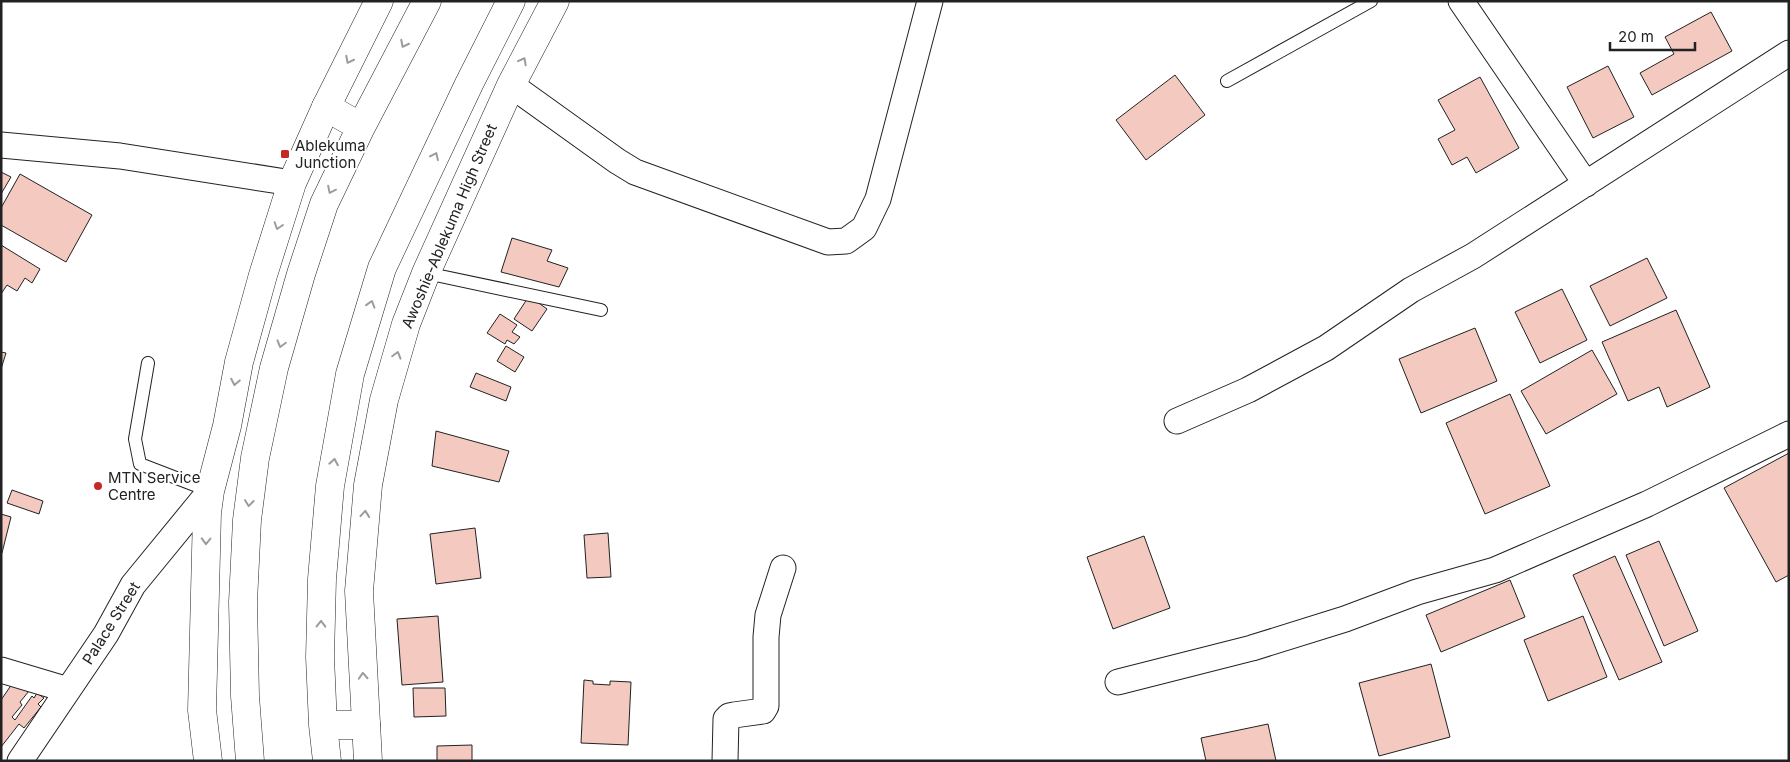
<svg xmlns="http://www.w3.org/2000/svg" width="1790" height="762" viewBox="0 0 1790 762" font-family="Inter,sans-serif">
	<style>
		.building { fill: #f3c9c0; stroke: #222 }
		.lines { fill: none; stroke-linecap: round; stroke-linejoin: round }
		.service-casing { stroke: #222; stroke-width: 14 }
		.minor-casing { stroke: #222; stroke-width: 27 }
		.tertiary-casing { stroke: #222; stroke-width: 29 }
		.primary-casing { stroke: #222; stroke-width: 29 }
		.service { stroke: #fff; stroke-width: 12 }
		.minor { stroke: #fff; stroke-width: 25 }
		.tertiary { stroke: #fff; stroke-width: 28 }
		.primary { stroke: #fff; stroke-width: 28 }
		.oneway { stroke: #9c9c9c }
		.poi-dot { fill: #c62828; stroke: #fff; stroke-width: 2 }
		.labels { text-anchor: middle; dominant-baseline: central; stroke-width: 4; stroke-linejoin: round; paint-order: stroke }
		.poi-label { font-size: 15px; fill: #222; stroke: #fff; text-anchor: start }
		.street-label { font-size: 15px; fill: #222; stroke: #fff }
	</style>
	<rect width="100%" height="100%" fill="#fff"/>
	<path class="building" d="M1711 12 1732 51 1652 95 1640 73 1674 54 1665 37Z
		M1608 66 1634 117 1593 138 1567 87Z
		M1175 75 1205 115 1146 160 1116 120Z
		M1480 77 1519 148 1476 173 1467 157 1452 165 1438 139 1455 130 1438 100Z
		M1 172 11 177 1 194Z
		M20 174 92 215 66 262 1 225V208Z
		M512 238 552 250 547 261 568 268 559 287 501 272Z
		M1 245 40 269 32 283 25 278 17 291 7 285 1 294Z
		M1647 258 1667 298 1610 326 1590 286Z
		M1562 289 1587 340 1540 363 1515 312Z
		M529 296 547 309 532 331 514 319Z
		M1676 310 1710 387 1667 407 1659 387 1628 401 1602 342Z
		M500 314 517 325 512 332 520 337 514 344 507 340 505 344 487 333Z
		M1475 328 1497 381 1421 413 1399 359Z
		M506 346 524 357 515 372 497 361Z
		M1592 350 1617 394 1546 434 1521 391Z
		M1 352 6 353 1 369Z
		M476 373 511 387 506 401 470 387Z
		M1510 394 1550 486 1485 514 1446 423Z
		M436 431 509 451 499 482 432 466Z
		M1789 453V575L1776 582 1724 488Z
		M12 490 43 501 39 514 7 503Z
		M1 514 11 517 2 553H1Z
		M475 528 481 578 436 584 430 534Z
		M608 533 611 577 587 578 584 535Z
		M1144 536 1170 608 1113 629 1087 557Z
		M1659 541 1698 631 1664 646 1626 555Z
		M1615 556 1662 662 1619 680 1573 575Z
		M1510 580 1525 617 1441 652 1426 615Z
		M438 616 443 682 402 685 397 619Z
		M1583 616 1607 677 1548 701 1524 640Z
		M1431 664 1450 737 1379 756 1359 683Z
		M584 680 593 681V684L610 685V681L631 682 628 745 581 743Z
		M12 684 29 691 20 702 22 705 12 717 15 720 32 696 34 698 37 693 44 698 38 704 41 707 24 728 19 724 1 747V700Z
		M413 688H445L446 716 414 717Z
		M1268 724 1276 761H1206L1201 738Z
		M472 745V761H437V746Z"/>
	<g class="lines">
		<g class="service-casing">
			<path id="service" d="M1227 81 1371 1
				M426 273 601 310
				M148 363 135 439 140 464 210 491"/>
		</g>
		<g class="minor-casing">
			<path id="minor" d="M1461 1 1586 184
				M511 85 617 161 635 172 828 242 846 241 864 228 878 199 930 1
				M1 145 120 156 292 183
				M1177 421 1248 390 1326 348 1411 290 1473 256 1789 53
				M1 670 68 690
				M1118 682 1252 648 1345 619 1417 592 1495 570 1647 504 1789 434
				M20 761 106 634 133 585 210 491
				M725 761 726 719 729 716 734 715 763 711 766 706V637L768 615 783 568"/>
		</g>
		<g class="tertiary-casing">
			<path id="tertiary" d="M208 761 202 710 207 513 210 491 227 426 239 362 263 275 292 183 326 107 379 1
				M368 761 359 591 368 485 384 400 406 324 426 273 511 85 555 1"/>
		</g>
		<g class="primary-casing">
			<path id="primary" d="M326 107 361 127
				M323 725H366
				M250 761 245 696 243 602 247 520 255 458 274 368 301 274 324 204 361 127 427 1
				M327 761 323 725 320 657 322 579 330 486 350 374 382 268 469 84 511 1"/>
		</g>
		<use href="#service" class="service"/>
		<use href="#minor" class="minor"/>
		<use href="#tertiary" class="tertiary"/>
		<use href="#primary" class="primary"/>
	</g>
	<defs><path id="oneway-chevron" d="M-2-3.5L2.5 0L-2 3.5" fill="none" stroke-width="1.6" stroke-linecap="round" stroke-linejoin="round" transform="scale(1.25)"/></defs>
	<g class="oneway">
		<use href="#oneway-chevron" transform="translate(404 44) rotate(117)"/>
		<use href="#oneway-chevron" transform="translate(349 60) rotate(117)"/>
		<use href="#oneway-chevron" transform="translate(523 61) rotate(-62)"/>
		<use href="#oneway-chevron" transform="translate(435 156) rotate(-65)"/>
		<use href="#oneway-chevron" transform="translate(331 190) rotate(116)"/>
		<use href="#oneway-chevron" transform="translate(278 226) rotate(108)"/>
		<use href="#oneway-chevron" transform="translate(371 304) rotate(-73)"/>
		<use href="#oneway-chevron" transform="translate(281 344) rotate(106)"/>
		<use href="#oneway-chevron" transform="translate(397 355) rotate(-74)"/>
		<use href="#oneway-chevron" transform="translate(235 382) rotate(101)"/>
		<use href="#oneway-chevron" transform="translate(334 462) rotate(-80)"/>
		<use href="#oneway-chevron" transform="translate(249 503) rotate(97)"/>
		<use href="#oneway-chevron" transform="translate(365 514) rotate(-85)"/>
		<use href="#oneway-chevron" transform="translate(206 541) rotate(91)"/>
		<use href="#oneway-chevron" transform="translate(321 624) rotate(-89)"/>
		<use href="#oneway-chevron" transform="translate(363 676) rotate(-93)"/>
	</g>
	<g class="poi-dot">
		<rect x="280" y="149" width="10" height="10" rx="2.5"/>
		<circle cx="98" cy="486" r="5"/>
	</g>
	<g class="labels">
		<g class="poi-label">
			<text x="295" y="145">Ablekuma<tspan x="295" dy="17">Junction</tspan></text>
			<text x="108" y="477">MTN Service<tspan x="108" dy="17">Centre</tspan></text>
		</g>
		<g class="street-label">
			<text transform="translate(449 226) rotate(-67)">Awoshie-Ablekuma High Street</text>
			<text transform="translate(111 623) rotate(-58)">Palace Street</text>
		</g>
	</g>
	<rect width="1790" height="762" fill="none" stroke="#222222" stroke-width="5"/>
	<path d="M1610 42v8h85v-8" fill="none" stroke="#222222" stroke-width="2.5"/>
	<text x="1618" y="42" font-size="15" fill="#222222" stroke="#ffffff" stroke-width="4" paint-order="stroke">20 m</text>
</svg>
